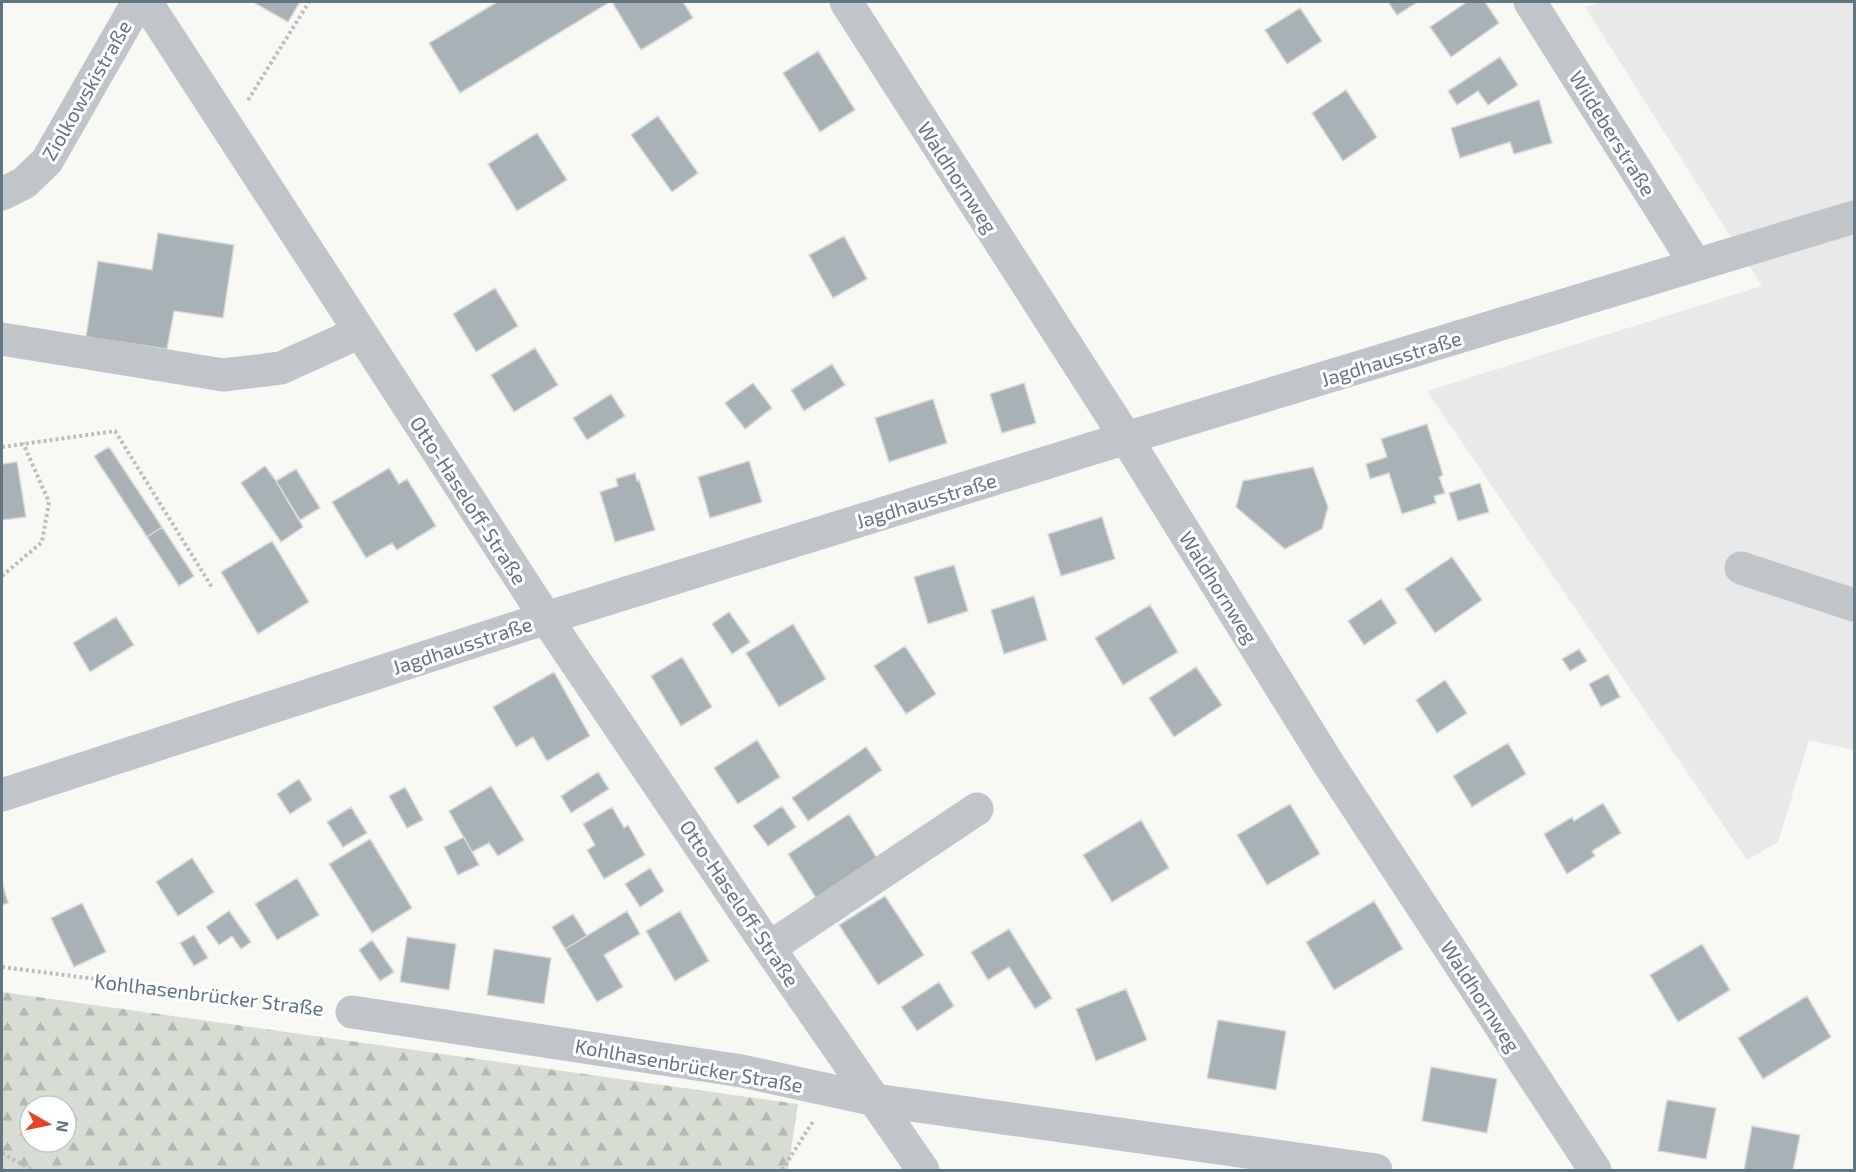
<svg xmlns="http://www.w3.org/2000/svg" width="1856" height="1172" viewBox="0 0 1856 1172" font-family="'Exo 2',sans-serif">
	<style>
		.built { fill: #e8e9e8 }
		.forest { fill: url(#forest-firs); fill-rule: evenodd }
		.building { fill: #a7b1b6; stroke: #d9d9d7; stroke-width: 1.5 }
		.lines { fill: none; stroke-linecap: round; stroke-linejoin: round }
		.path { stroke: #babec0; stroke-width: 4; stroke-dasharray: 3 3; stroke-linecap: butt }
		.minor { stroke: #c0c5c9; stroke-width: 33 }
		.labels { text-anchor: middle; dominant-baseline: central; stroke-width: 6; stroke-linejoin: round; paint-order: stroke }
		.street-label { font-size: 20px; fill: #627580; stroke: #fff }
	</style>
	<defs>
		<pattern id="forest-firs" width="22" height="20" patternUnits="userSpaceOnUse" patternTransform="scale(1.5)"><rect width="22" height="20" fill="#d8ddd4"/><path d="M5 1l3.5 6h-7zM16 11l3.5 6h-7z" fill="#b3b8b1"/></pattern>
	</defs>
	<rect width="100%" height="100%" fill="#f8f8f5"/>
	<path class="built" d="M1603 2H1854V750L1809 740 1778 842 1747 860 1427 391 1762 286 1585 7Z"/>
	<path class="forest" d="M2 992 798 1104 788 1170H2ZM30 1106H66V1142H30Z"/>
	<path class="building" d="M253 2H300L288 22Z
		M497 2H610L460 93 429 43Z
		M612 2H683L693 18 641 50Z
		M1388 2H1418L1397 15Z
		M1467 2H1485L1499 23 1451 57 1430 27Z
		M1300 8 1322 41 1287 64 1265 30Z
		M818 51 855 110 820 132 783 73Z
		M1500 57 1518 85 1488 105 1478 91 1457 105 1448 91Z
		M1346 90 1377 137 1343 161 1312 113Z
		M1539 100 1552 143 1514 154 1510 142 1460 158 1451 128Z
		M658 116 698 173 672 192 631 135Z
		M537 133 567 180 517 211 488 164Z
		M158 233 234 245 223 318 174 311 167 349 86 337 98 261 152 270Z
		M844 236 867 279 833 298 809 255Z
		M495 288 518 326 476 352 453 314Z
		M535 348 558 385 514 412 491 375Z
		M832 364 845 385 804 411 791 390Z
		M753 383 772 408 745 429 725 403Z
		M1024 383 1036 423 1002 433 990 394Z
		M611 394 625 416 587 440 573 418Z
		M933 399 947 443 889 462 875 418Z
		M1427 424 1443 475 1439 477 1445 493 1434 496 1436 503 1402 514 1389 473 1370 479 1366 464 1387 457 1381 439Z
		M109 447 162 527 147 537 94 456Z
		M749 461 762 502 710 518 698 477Z
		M17 462 26 517 2 520V464Z
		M265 466 276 481 303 527 281 542 241 483Z
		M1313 467 1328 507 1322 529 1285 549 1236 507 1243 481Z
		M389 468 399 484 407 479 436 526 397 550 392 543 366 558 332 502Z
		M296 469 320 508 300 520 276 481Z
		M635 473 637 481 639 480 655 530 615 542 600 492 618 486 616 479Z
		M1480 483 1489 512 1458 521 1449 493Z
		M1102 517 1115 559 1061 576 1048 534Z
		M162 527 194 576 179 586 147 537Z
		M272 541 309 602 258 634 221 572Z
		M1452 557 1482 600 1435 633 1405 589Z
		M954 565 968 611 928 624 914 577Z
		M1034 596 1047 640 1004 654 991 610Z
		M1381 599 1397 623 1364 645 1348 621Z
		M1150 605 1178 652 1123 685 1095 638Z
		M729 612 750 642 732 654 712 624Z
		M116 617 134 645 90 672 73 643Z
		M793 624 826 679 779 707 746 653Z
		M905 646 936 694 906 714 874 666Z
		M1579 649 1587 661 1570 671 1562 659Z
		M682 657 712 707 681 726 651 676Z
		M1196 667 1222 705 1174 737 1149 698Z
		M554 672 590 736 547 761 533 737 516 747 493 707Z
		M1608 674 1620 697 1601 707 1589 684Z
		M1445 680 1467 713 1437 733 1416 700Z
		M757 740 780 777 738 804 714 768Z
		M1508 743 1526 774 1472 807 1453 776Z
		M866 747 882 770 808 821 792 798Z
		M598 772 609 789 571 813 561 796Z
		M299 779 312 800 290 814 277 794Z
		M491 786 524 840 498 856 489 843 472 852 449 811Z
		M405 787 423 820 407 828 389 796Z
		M1603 803 1621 833 1592 851 1595 856 1567 874 1544 834 1572 817 1574 821Z
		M1290 804 1320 854 1267 885 1237 835Z
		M782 806 796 827 768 846 753 826Z
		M351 807 367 833 343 847 327 822Z
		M612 807 624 828 628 825 645 855 604 879 587 850 595 845 583 824Z
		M849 814 877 858 816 898 788 854Z
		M1141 820 1169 868 1112 902 1083 855Z
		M464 837 479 865 458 875 444 847Z
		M370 839 412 908 372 933 329 864Z
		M192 858 214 892 178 916 156 882Z
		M650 868 664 891 640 907 625 884Z
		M297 878 319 915 277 940 255 904Z
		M2 882 8 903 2 905Z
		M885 896 924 955 878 985 839 925Z
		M1374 901 1403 949 1334 990 1306 942Z
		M82 903 106 952 74 967 51 918Z
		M229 911 251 942 241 949 232 936 219 945 206 927Z
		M627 911 640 934 604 955 623 987 597 1002 565 949Z
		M680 911 709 961 675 981 646 931Z
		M573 914 587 936 565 949 552 927Z
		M1009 929 1052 998 1035 1009 1009 967 988 980 971 952Z
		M194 935 208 958 194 966 180 943Z
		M407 937 456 944 449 990 400 982Z
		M372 940 394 972 380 981 359 950Z
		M1702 944 1730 990 1678 1022 1650 975Z
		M494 949 551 958 544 1004 487 995Z
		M939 982 954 1006 917 1031 901 1007Z
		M1126 989 1147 1040 1096 1061 1076 1009Z
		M1807 996 1831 1037 1763 1079 1738 1038Z
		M1218 1020 1286 1031 1276 1090 1207 1078Z
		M1431 1067 1497 1079 1487 1133 1422 1121Z
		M1667 1100 1716 1108 1706 1159 1658 1151Z
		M1752 1126 1800 1135 1793 1170H1744Z"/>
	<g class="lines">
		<path class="path" d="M248 100 309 2
			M2 447 115 431 213 589
			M2 576 42 542 49 502 23 443
			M2 967 321 1008
			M2 1153 32 1170
			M782 1170 814 1120"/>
		<path class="minor" d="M146 2 546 618 769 948 923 1170
			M846 2 1126 438 1328 763 1595 1170
			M1530 2 1696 265
			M2 194 24 183 47 161 138 2
			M2 339 223 375 281 368 360 332
			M1741 568 1854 605
			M2 795 546 618 1126 438 1854 217
			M769 948 977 809
			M352 1012 742 1071 875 1100 1376 1170"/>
	</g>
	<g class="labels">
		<g class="street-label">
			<text transform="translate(86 90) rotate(-60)">Ziolkowskistraße</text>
			<text transform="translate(1613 133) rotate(58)">Wildeberstraße</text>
			<text transform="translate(958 177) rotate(57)">Waldhornweg</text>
			<text transform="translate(1391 358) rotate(-17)">Jagdhausstraße</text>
			<text transform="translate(469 500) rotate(57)">Otto-Haseloff-Straße</text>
			<text transform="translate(926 500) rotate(-17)">Jagdhausstraße</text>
			<text transform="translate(1219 587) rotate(58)">Waldhornweg</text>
			<text transform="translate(462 645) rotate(-18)">Jagdhausstraße</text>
			<text transform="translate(740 903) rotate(56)">Otto-Haseloff-Straße</text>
			<text transform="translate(209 994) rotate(7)">Kohlhasenbrücker Straße</text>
			<text transform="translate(1481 996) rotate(57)">Waldhornweg</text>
			<text transform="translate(689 1065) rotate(10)">Kohlhasenbrücker Straße</text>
		</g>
	</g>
	<rect width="1856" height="1172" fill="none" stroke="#627580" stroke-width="6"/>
	<g transform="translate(48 1124) rotate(99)"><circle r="28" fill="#ffffff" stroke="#c0c8cc" stroke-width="1.5"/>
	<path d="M0-4.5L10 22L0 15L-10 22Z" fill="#e74425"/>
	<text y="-9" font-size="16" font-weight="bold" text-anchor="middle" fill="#627580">N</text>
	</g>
</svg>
